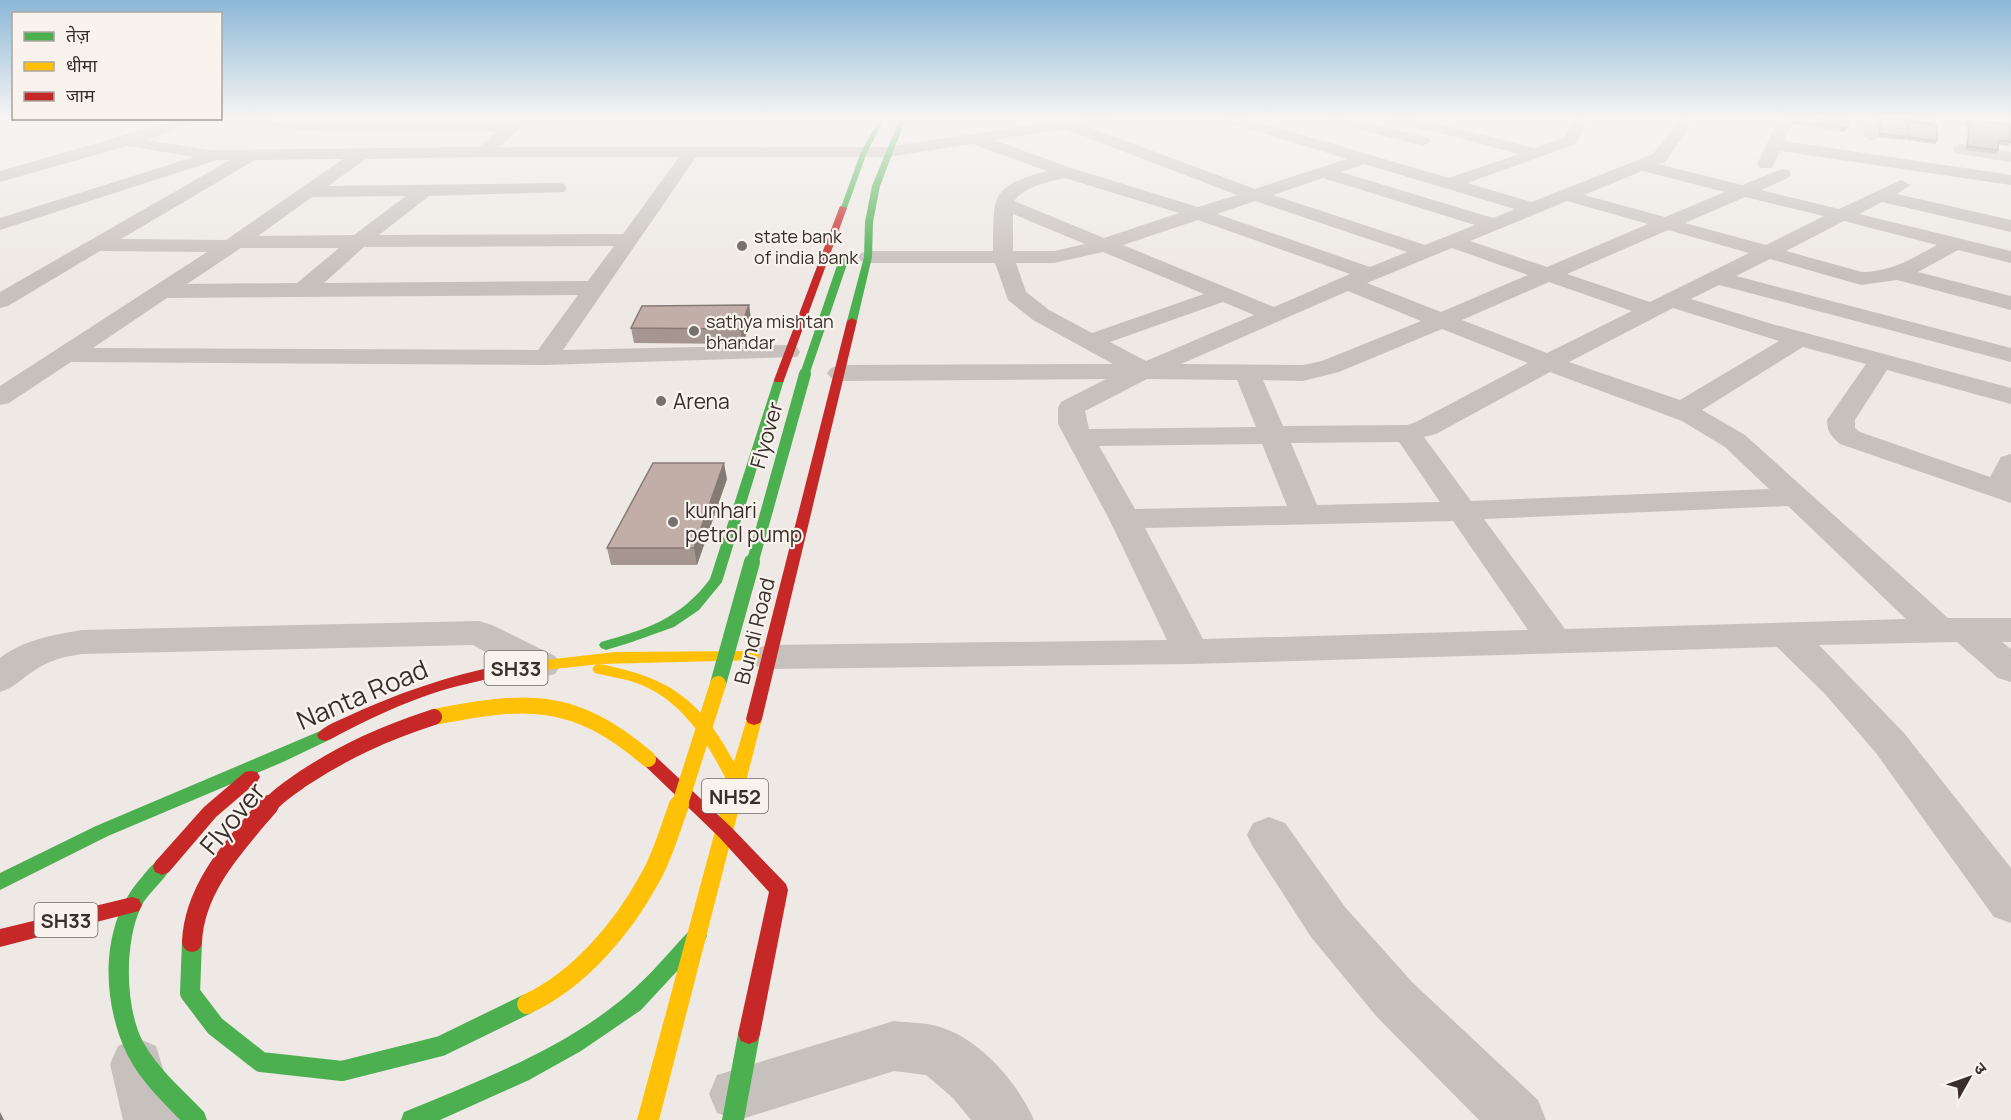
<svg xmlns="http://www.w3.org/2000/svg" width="2011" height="1120" viewBox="0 0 2011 1120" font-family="Manrope,'Noto Sans Devanagari',sans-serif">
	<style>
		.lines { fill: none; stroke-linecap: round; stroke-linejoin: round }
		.street { fill: #c7c1bd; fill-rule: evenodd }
		.fast { fill: #4caf50; fill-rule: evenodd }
		.slow { fill: #ffc107; fill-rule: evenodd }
		.jam { fill: #c62828; fill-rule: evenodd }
		.fast-bridge-far3 { stroke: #4caf50; stroke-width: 9 }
		.fast-bridge-far2 { stroke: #4caf50; stroke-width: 12 }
		.fast-bridge-far1 { stroke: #4caf50; stroke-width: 16 }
		.fast-bridge { stroke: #4caf50; stroke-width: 20 }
		.slow-bridge-far1 { stroke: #ffc107; stroke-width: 16 }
		.slow-bridge { stroke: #ffc107; stroke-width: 20 }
		.jam-bridge-far1 { stroke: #c62828; stroke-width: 16 }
		.jam-bridge { stroke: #c62828; stroke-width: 20 }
		.wall { fill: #a59690 }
		.shaded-wall { fill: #867a75 }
		.building { fill: #c0aea7; stroke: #867a75; stroke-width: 1.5 }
		.poi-dot { fill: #78706c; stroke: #f9f3ed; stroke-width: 2 }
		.labels { text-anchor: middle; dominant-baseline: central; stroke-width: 4.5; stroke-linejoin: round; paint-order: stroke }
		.far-poi-label { font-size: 18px; fill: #382f2b; stroke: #f9f3ed; text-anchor: start }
		.shield { fill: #f9f3ed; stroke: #726a65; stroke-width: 1.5 }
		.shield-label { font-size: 20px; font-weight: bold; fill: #382f2b }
		.poi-label { font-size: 21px; fill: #382f2b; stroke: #f9f3ed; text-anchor: start }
		.street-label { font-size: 21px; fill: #382f2b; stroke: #f9f3ed }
		.near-street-label { font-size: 26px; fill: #382f2b; stroke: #f9f3ed }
	</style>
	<rect width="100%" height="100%" fill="#eee9e4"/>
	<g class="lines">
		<path class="street" d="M184 118H209L147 140 209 150 479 147 498 131H318L230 123 222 118C252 115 283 119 313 121 325 121 339 118 351 118L349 121 519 123 521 126 519 129 499 147H886L1079 118H1113L1111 121 1085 126 1255 189 1347 159 1224 121 1222 118H1244L1449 178 1519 154 1393 121 1391 118H1415L1535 148 1564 138 1576 118H1590L1576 144 1467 183 1532 202 1653 154 1680 118H1695L1665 162 1658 164 1742 185 1782 169 1788 170 1791 174 1788 178 1761 190 1839 209 1901 180 1910 185 1897 194 2011 220V232L1882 202 1859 214 2011 251V263L1958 250 1918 272 2011 296V310L1897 280 1861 285 1770 259 1736 276 2011 348V362L1719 285 1691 299 1772 324 2011 388V404L1887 370 1855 420V428L1860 432 1990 477 2001 457 2011 454V503L1840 444C1831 436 1827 432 1827 420L1866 364 1803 347 1702 410 1745 435 1948 618H2011V642H2002L2011 649V682L1998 678 1957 642 1819 645 1904 733 2011 868V923L1994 917 1876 753 1825 694 1777 647 1191 664 769 669 756 666 751 657 756 648 769 645 1167 640 1109 519 1058 424V408L1061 402 1106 379 840 381 831 378 827 373 831 368 840 365 1113 364 1033 320 1008 300 995 263H868L861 261 858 257 861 253 868 251H993C994 195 989 187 1047 171L972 144 886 157H696L563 350 788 345 797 347 800 352 797 357 545 365 71 362 9 403 0 405V386L207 252 100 251 8 306 0 308V292L230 160H217L0 230V218L194 157 127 146 0 182V171ZM1065 129 1237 195 1198 207 1071 168 994 140ZM483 157H679L623 234 379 235 429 196 564 192 567 188 564 184 558 183 328 186 366 159ZM343 159 226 240 121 239 255 160ZM1364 164 1515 209 1493 218 1341 172ZM1642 171 1725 192 1665 217 1584 195ZM1065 178 1179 213 1104 238 1014 201C1027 185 1046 183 1065 178ZM1323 178 1475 225 1425 245 1273 195ZM406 196 354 235 258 236 312 197ZM1745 197 1824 216 1766 245 1685 223ZM1255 201 1407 252 1370 267 1217 214ZM1567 201 1648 224 1547 267 1470 241ZM1013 214 1085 244 1054 251H1013ZM1198 220 1350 274 1274 307 1123 245ZM1844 221 1937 245C1913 258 1891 272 1862 272L1786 251ZM1668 230 1749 253 1650 302 1567 274ZM614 246 588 281 324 283 364 247ZM241 248H339L297 283 187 284ZM1452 248 1528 275 1441 312 1367 283ZM1103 252 1204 294 1092 333 1049 310 1026 292 1016 263H1054ZM1549 282 1632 311 1547 353 1462 320ZM1348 291 1421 321 1322 361 1303 365 1181 364ZM578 295 538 350 93 348 167 298ZM1223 302 1254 315 1146 361 1110 342ZM1673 308 1779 341 1680 400 1569 362ZM1442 329 1528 363 1416 422 1407 425 1283 426 1263 380 1303 381 1339 372ZM1550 372 1682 421 1725 447 1769 489 1471 501 1424 437 1436 434ZM1147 379 1237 380 1256 427 1089 429 1085 411ZM1399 442 1440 502 1317 505 1291 443ZM1262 444 1287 506 1135 509 1099 446ZM1788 506 1906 619 1565 629 1484 519ZM1453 521 1528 630 1203 639 1145 528Z
			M1324 118H1349L1429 138 1431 141 1423 146 1327 121Z
			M1779 118H1794L1784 141 2011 175V185L1780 151 1772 168H1760L1757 164Z
			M1866 118H1881L1877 139 1871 141 1863 136Z
			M1952 118 2011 122V132L1958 125 1953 123Z
			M1961 144 2011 152V162L1955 153 1953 149 1955 145Z
			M479 621 492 625 555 656 561 665 555 674C527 682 498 658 473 645L81 654C63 657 47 661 32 672 20 680 14 688 0 692V658C23 640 53 635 81 630Z
			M1269 817 1285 823 1345 907 1413 983 1538 1100 1546 1120H1479L1377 1017 1311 937 1253 847 1247 835 1253 823Z
			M894 1021C909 1023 926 1022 940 1027 980 1039 1018 1083 1034 1120H971L953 1098 926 1075 894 1071 739 1120 717 1113 709 1094 717 1075Z
			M137 1038 156 1046 179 1120H123L110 1064 118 1046Z"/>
		<path class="fast" d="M900 118H906L880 186 873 222 872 257 857 321 852 324 847 321 864 257 865 222 872 186Z
			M877 123 882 124 867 152 847 208 840 210 861 152Z
			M779 377 784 380 722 582 699 610 674 627 629 643 606 650 601 648 599 645 601 642C647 629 680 619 710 579L774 380Z
			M325 729 331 731 333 735 331 739 283 762 108 836 0 890V873L96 826Z
			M162 859 169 862 171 867C164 882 148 892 141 907 124 943 125 1008 143 1042 158 1069 183 1090 204 1112L207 1120H180C162 1101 140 1080 128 1056 101 1002 99 924 142 877 148 870 153 862 162 859Z
			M697 927 704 930 707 936 704 942 641 1010 581 1051 529 1080 440 1120H401L404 1112C481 1080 562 1050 626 996 650 976 669 952 690 930Z
			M749 1024 757 1027 760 1034 744 1120H722L738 1034 741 1027Z"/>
		<path class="slow" d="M752 651 757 652 760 656 757 660 600 664C670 678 700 699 734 762L748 715 754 713 760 715 762 719 659 1120H637L728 783C708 744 686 705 644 686 628 679 611 677 595 673L592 669 595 665 600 664 502 675 497 674 494 670 497 666 502 665 615 652Z"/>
		<path class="jam" d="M840 206 847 208 784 380 783 382H775L774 380Z
			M852 318 857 321 762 719 760 723 754 725 748 723 746 719 847 321Z
			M502 665 507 666 510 670 507 674C485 680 463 684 440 691 402 703 366 720 331 739L325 741 319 739 317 735C322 727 335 722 344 718 395 694 447 676 502 665Z
			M648 753 654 755 731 827 786 884 788 890 760 1034 757 1041 749 1044 741 1041 738 1034 769 892 719 837 642 763 640 759 642 755Z
			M251 771 257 772 260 777 257 782 216 817 169 872 162 875 155 872 153 867 155 862 204 807 245 772Z
			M132 897 139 899 142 905 139 911 0 947V929Z"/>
		<path class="fast-bridge-far3" d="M804 376 844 259"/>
		<path class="fast-bridge-far2" d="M752 564 805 374"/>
		<path class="fast-bridge-far1" d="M718 684 752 562"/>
		<path class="fast-bridge" d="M192 942 190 993 215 1026 261 1062 342 1071 441 1046 527 1004"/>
		<path class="slow-bridge-far1" d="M434 717C526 699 573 695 648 759
			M679 807 718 684"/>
		<path class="slow-bridge" d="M527 1004C579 980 623 928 650 878 663 856 670 829 679 805"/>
		<path class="jam-bridge-far1" d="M268 807C278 795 291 787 304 778 347 750 385 733 434 717"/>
		<path class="jam-bridge" d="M192 942C194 888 235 845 269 805"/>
	</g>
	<path class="wall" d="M1794 118H1824L1818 128 1792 124Z
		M1824 118 1847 128 1845 132 1819 128Z
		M1878 118H1934L1933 125 1937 141 1935 144 1907 140V137L1905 140 1878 137 1880 129H1878L1881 120 1878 119Z
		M1967 120 2011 142 2009 146 1998 144V150L1996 154 1966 150 1968 129 1965 123Z
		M749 305 751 319 743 344 634 343 631 328Z
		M727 479 697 565H611L607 548Z"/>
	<path class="shaded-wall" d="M749 305 751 319 743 344 740 329Z
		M724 463 727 479 697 565 694 548Z
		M0 1112 4 1120H0Z"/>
	<path class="building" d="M1794 118H1823L1819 124 1793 121Z
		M1824 118H1850L1847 128 1821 124Z
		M1882 118 1908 122 1906 129 1909 130 1907 137 1879 133 1882 125H1879Z
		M1892 118H1907L1906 120Z
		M1907 118H1934V123L1907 120Z
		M1967 120 2010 125 2011 142 1998 140V150L1967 146 1970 125Z
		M1910 122 1937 126V141L1908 137Z
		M749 305 740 329 631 328 642 306Z
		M653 463H724L694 548H607Z"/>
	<linearGradient id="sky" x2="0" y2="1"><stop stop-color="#8cb8d7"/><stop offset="0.43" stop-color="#f7f5f3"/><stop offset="1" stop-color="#f7f5f3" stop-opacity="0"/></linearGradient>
	<rect width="2011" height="274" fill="url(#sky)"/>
	<g class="poi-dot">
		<circle cx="742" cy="246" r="6"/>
		<circle cx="694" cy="331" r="6"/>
		<circle cx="661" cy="401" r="6"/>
		<circle cx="673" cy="522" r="6"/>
	</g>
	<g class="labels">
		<g class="far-poi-label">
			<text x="754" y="236">state bank<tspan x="754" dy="21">of india bank</tspan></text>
			<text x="706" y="321">sathya mishtan<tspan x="706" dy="21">bhandar</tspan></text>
		</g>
		<g class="shield">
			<rect x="484.5" y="651" width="63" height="34" rx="4.5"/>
			<rect x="702" y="779" width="66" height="34" rx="4.5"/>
			<rect x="34.5" y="903" width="63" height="34" rx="4.5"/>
		</g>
		<g class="shield-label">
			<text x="516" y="668">SH33</text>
			<text x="735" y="796">NH52</text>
			<text x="66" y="920">SH33</text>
		</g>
		<g class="poi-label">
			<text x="673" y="401">Arena</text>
			<text x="685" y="510">kunhari<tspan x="685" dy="24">petrol pump</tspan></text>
		</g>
		<g class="street-label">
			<text transform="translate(766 435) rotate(-74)">Flyover</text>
			<text transform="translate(754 631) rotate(-76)">Bundi Road</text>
		</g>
		<g class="near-street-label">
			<text transform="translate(362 694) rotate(-23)">Nanta Road</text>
			<text transform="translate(232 818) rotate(-50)">Flyover</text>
		</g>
	</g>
	<rect x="12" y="12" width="210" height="108" fill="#f9f3ed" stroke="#aca59f" stroke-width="1.5"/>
	<rect x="24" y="32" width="30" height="9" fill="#4caf50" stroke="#aca59f" stroke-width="1.5"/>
	<text x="66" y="42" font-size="18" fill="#382f2b">तेज़</text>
	<rect x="24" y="62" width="30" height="9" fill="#ffc107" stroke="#aca59f" stroke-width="1.5"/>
	<text x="66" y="72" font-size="18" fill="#382f2b">धीमा</text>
	<rect x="24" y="92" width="30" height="9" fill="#c62828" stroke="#aca59f" stroke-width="1.5"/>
	<text x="66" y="102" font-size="18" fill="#382f2b">जाम</text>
	<g transform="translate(1969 1078) rotate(50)" stroke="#f9f3ed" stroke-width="4.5" paint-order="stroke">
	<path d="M0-4.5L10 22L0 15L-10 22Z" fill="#382f2b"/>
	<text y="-9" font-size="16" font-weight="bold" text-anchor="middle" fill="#382f2b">उ</text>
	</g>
</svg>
